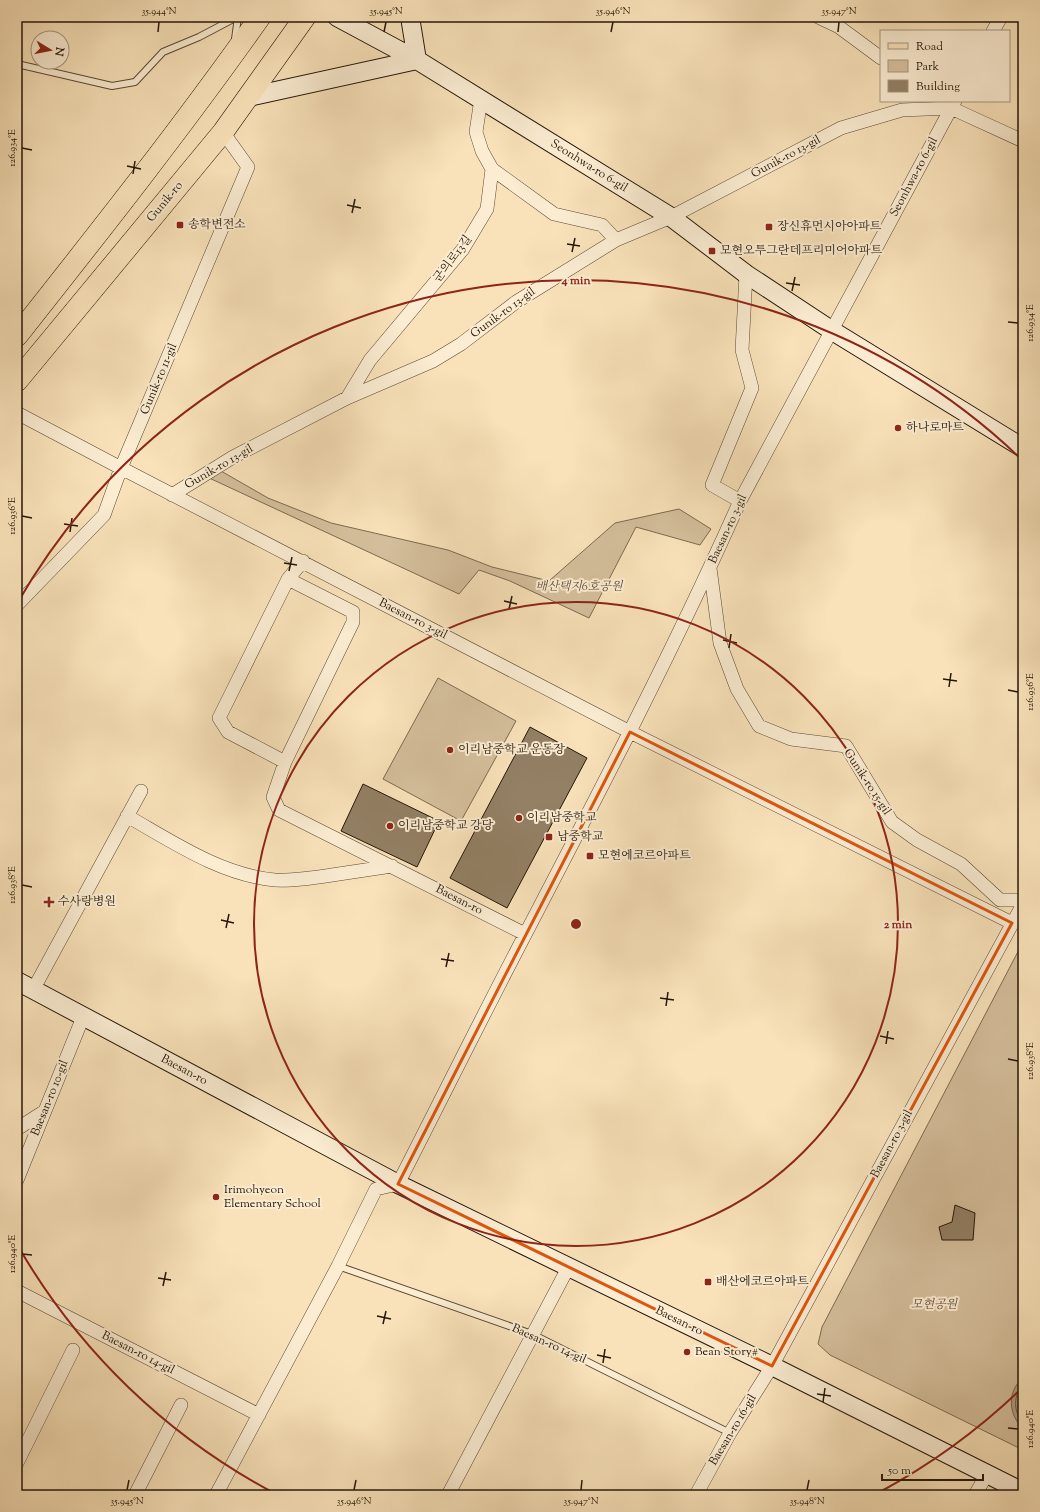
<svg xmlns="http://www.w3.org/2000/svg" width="1040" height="1512" viewBox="0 0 1040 1512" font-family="'Sorts Mill Goudy','Noto Serif KR',serif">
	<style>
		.green { fill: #d5bf9c; stroke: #7d6a52 }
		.water { fill: #b19d7d; stroke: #79674e }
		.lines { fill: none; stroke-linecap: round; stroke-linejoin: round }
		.shore { stroke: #6b5a42; stroke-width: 1 }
		.building { fill: #938065; stroke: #251608 }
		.lane-casing { stroke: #5a4934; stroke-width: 8 }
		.street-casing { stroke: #5a4934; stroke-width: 14 }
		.secondary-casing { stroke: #251608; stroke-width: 20 }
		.primary-casing { stroke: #251608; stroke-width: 22 }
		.lane { stroke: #fbecd2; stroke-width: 6 }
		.street { stroke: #fbecd2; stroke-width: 13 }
		.secondary { stroke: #fbecd2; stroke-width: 18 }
		.primary { stroke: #f9e2ba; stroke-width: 21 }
		.marked { fill: none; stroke: #de560c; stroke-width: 3; stroke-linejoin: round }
		.ticks { fill: none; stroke: #251608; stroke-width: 1.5 }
		.ring { fill: none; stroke: #8f2418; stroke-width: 2 }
		.poi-dot { fill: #8f2418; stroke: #fbecd2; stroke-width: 1.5 }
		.labels { text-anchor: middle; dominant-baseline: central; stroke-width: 4; stroke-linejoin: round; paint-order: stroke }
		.street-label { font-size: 12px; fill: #251608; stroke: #fbecd2 }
		.poi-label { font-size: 12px; fill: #251608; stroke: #fbecd2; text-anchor: start }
		.park-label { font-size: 12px; font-style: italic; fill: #63513c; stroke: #fbecd2 }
		.centre { fill: #8f2418; stroke: #fbecd2; stroke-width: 2 }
		.ring-label { font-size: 12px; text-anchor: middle; font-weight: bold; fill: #8f2418; stroke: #fbecd2; stroke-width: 4; stroke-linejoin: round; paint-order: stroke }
		.neatline { fill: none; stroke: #251608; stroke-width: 1.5 }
		.ticks-label { font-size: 10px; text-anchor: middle; fill: #251608 }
	</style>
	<rect width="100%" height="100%" fill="#f9e2ba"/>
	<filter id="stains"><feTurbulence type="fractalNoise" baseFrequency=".005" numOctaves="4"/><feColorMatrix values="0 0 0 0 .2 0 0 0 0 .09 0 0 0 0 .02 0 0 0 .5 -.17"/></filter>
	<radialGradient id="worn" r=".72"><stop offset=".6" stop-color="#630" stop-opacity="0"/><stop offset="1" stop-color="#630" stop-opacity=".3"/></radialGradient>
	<path class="green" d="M214 467 268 498 331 523 448 550 492 567 549 581 615 523 679 509 711 529 700 545 636 527 589 618 510 581 479 570 459 594 207 477Z
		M438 678 516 721 461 821 383 779Z
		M1023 942V1450L830 1355 818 1344 822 1327Z"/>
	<path class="water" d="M1023 1378V1429C1009 1415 1006 1392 1023 1378Z"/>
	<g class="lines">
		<path class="shore" d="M1023 1383C1013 1397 1013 1410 1023 1424"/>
	</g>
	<path class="building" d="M530 727 587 758 507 908 450 878Z
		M363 784 439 821 417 867 341 831Z
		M955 1205 975 1213 973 1240H942L939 1227 952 1222Z"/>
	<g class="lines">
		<g class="lane-casing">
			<path id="lane" d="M235 39 238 17
				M17 64 112 86 135 82 163 52 199 37 237 17
				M338 1266 532 1334 730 1433"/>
		</g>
		<g class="street-casing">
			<path id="street" d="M818 17 839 27 881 58
				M993 31 1001 17
				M945 103 951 108 1023 141
				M492 169 554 214 602 225 616 240
				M347 398 370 360 463 249 487 209 492 169 482 151 476 132 481 99
				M17 413 121 468 630 732 1012 923
				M172 495 233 457 347 398 433 361 461 344 516 302 616 240 671 217 841 128 902 110 951 108
				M740 501 712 485 752 388 742 350 746 274
				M710 568 720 643 737 689 759 726 791 739 846 746 892 822 917 840 961 864 1000 900H1023
				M288 579 353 612V622L285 762 273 797 279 810 525 934
				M17 605 104 515 121 468 248 167 223 132
				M285 762 228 732 219 718 288 579 303 561
				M127 816C173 842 221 875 275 880 294 881 313 878 332 875 352 872 372 869 392 866
				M33 990 141 791
				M17 1129 45 1111
				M17 1180 83 1017
				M17 1291 259 1415
				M17 1463 73 1350
				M135 1495 181 1405
				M216 1495 338 1266 376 1189 398 1184C441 1100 483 1015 527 931 601 789 675 647 740 501L955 101
				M448 1495 568 1268
				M696 1495 730 1433 772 1366 1023 904
				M975 1495 987 1474"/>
		</g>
		<g class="secondary-casing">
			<path id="secondary" d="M337 17 417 60 671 217 746 274 831 330 1023 448
				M410 17 417 60
				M248 97 417 60
				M17 981 398 1184 772 1366 1023 1492"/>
		</g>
		<g class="primary-casing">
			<path id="primary" d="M17 336C100 231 183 126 260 17
				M17 381 223 132 305 17"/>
		</g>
		<use href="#lane" class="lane"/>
		<use href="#street" class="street"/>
		<use href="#secondary" class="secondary"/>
		<use href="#primary" class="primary"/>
	</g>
	<path class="marked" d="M630 732 1012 923 772 1366 398 1184Z"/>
	<path class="ticks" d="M158 32 159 22M384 32 386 22M611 32 613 22M838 32 839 22M22 148 32 150M127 166 141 169M133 174 135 161M347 205 361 208M352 213 355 199M567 244 580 246M572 252 575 238M786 283 800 285M792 291 795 277M1008 322 1018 323M22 516 32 518M64 524 78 526M70 532 72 518M284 563 297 565M289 571 292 557M504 601 517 604M509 609 512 596M723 640 737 643M729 648 731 634M943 679 957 681M949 687 951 673M1008 690 1018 692M22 885 32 887M221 920 234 923M226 928 229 914M441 959 454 961M446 967 449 953M660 998 674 1000M666 1006 668 992M880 1036 894 1039M886 1044 888 1031M1008 1059 1018 1061M22 1254 32 1255M158 1278 171 1280M163 1286 166 1272M377 1316 391 1319M383 1324 386 1311M597 1355 611 1358M603 1363 605 1349M817 1394 831 1396M823 1402 825 1388M1008 1428 1018 1429M127 1490 129 1480M354 1490 356 1480M581 1490 582 1480M807 1490 809 1480"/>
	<g class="ring">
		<circle cx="576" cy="924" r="322"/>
		<path d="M1019 1391A644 644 0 0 1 878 1493M274 1493A644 644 0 0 1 18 1246M18 602A644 644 0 0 1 1019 457"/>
	</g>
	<g class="poi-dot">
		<rect x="176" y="221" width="8" height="8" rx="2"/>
		<rect x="765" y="223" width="8" height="8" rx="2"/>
		<rect x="708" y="247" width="8" height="8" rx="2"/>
		<circle cx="898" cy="428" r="4"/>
		<circle cx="450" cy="750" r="4"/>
		<circle cx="519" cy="818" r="4"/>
		<circle cx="390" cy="826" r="4"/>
		<rect x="545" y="833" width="8" height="8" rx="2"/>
		<rect x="586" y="852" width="8" height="8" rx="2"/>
		<path d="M47 896h4v4h4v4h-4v4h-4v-4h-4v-4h4z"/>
		<circle cx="216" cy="1197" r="4"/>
		<rect x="704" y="1278" width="8" height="8" rx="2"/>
		<circle cx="687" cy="1352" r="4"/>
	</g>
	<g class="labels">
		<g class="street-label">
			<text transform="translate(786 157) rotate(-28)">Gunik-ro 13-gil</text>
			<text transform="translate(589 166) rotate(32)">Seonhwa-ro 6-gil</text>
			<text transform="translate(914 177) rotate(-62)">Seonhwa-ro 6-gil</text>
			<text transform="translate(165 202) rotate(-50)">Gunik-ro</text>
			<text transform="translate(453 259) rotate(-53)">군의로13길</text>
			<text transform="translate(503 313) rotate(-36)">Gunik-ro 13-gil</text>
			<text transform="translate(159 379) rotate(-67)">Gunik-ro 11-gil</text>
			<text transform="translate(219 467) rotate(-30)">Gunik-ro 13-gil</text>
			<text transform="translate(728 529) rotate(-65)">Baesan-ro 3-gil</text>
			<text transform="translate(413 619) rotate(27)">Baesan-ro 3-gil</text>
			<text transform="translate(867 782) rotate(57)">Gunik-ro 15-gil</text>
			<text transform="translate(459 900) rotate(27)">Baesan-ro</text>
			<text transform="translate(184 1070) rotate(28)">Baesan-ro</text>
			<text transform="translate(50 1098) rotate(-68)">Baesan-ro 10-gil</text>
			<text transform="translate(892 1144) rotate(-62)">Baesan-ro 3-gil</text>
			<text transform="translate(679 1321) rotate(26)">Baesan-ro</text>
			<text transform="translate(549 1344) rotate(24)">Baesan-ro 14-gil</text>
			<text transform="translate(138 1353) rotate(27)">Baesan-ro 14-gil</text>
			<text transform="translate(733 1430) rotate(-59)">Baesan-ro 16-gil</text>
		</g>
		<g class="poi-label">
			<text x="188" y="225">송학변전소</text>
			<text x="777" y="227">장신휴먼시아아파트</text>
			<text x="720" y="251">모현오투그란데프리미어아파트</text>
			<text x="906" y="428">하나로마트</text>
			<text x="458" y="750">이리남중학교 운동장</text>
			<text x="527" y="818">이리남중학교</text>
			<text x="398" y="826">이리남중학교 강당</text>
			<text x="557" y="837">남중학교</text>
			<text x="598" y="856">모현에코르아파트</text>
			<text x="58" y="902">수사랑병원</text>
			<text x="224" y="1190">Irimohyeon<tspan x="224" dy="14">Elementary School</tspan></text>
			<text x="716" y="1282">배산에코르아파트</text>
			<text x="695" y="1352">Bean Story#</text>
		</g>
		<g class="park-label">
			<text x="579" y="587">배산택지6호공원</text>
			<text x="934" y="1305">모현공원</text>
		</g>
	</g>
	<circle cx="576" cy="924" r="6" class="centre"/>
	<g class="ring-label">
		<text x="576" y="284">4 min</text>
		<text x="898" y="928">2 min</text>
	</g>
	<rect width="1040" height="1512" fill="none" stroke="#f9e2ba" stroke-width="44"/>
	<rect x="880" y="30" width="130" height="72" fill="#fbecd2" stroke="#a59681"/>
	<rect x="888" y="43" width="20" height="6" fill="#f9e2ba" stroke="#a59681"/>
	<text x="916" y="50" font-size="12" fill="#251608">Road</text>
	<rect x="888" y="60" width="20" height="12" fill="#d5bf9c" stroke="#a59681"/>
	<text x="916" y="70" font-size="12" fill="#251608">Park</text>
	<rect x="888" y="80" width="20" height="12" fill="#938065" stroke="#a59681"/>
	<text x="916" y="90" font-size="12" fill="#251608">Building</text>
	<g transform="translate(50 50) rotate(100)"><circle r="19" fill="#fbecd2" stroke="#a59681"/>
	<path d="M0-3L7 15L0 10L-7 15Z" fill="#8f2418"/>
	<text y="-6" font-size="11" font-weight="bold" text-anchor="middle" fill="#251608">N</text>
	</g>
	<path d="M882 1474v6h101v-6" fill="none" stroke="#251608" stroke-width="2"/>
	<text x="888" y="1474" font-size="12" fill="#251608" stroke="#fbecd2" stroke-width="3" paint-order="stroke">50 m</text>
	<rect x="22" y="22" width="996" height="1468" class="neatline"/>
	<g class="ticks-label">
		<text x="159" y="14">35.944°N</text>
		<text x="386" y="14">35.945°N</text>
		<text x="613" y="14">35.946°N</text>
		<text x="839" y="14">35.947°N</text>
		<text transform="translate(11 148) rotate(-90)" y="4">126.934°E</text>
		<text transform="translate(1029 323) rotate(-90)" y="4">126.934°E</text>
		<text transform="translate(11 516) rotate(-90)" y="4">126.936°E</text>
		<text transform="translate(1029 692) rotate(-90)" y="4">126.936°E</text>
		<text transform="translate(11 885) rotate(-90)" y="4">126.938°E</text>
		<text transform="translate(1029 1061) rotate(-90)" y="4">126.938°E</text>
		<text transform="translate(11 1254) rotate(-90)" y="4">126.940°E</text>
		<text transform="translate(1029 1429) rotate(-90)" y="4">126.940°E</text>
		<text x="127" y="1504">35.945°N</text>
		<text x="354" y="1504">35.946°N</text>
		<text x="581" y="1504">35.947°N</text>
		<text x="807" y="1504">35.948°N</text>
	</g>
	<rect width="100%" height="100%" filter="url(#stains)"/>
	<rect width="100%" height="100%" fill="url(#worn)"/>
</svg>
